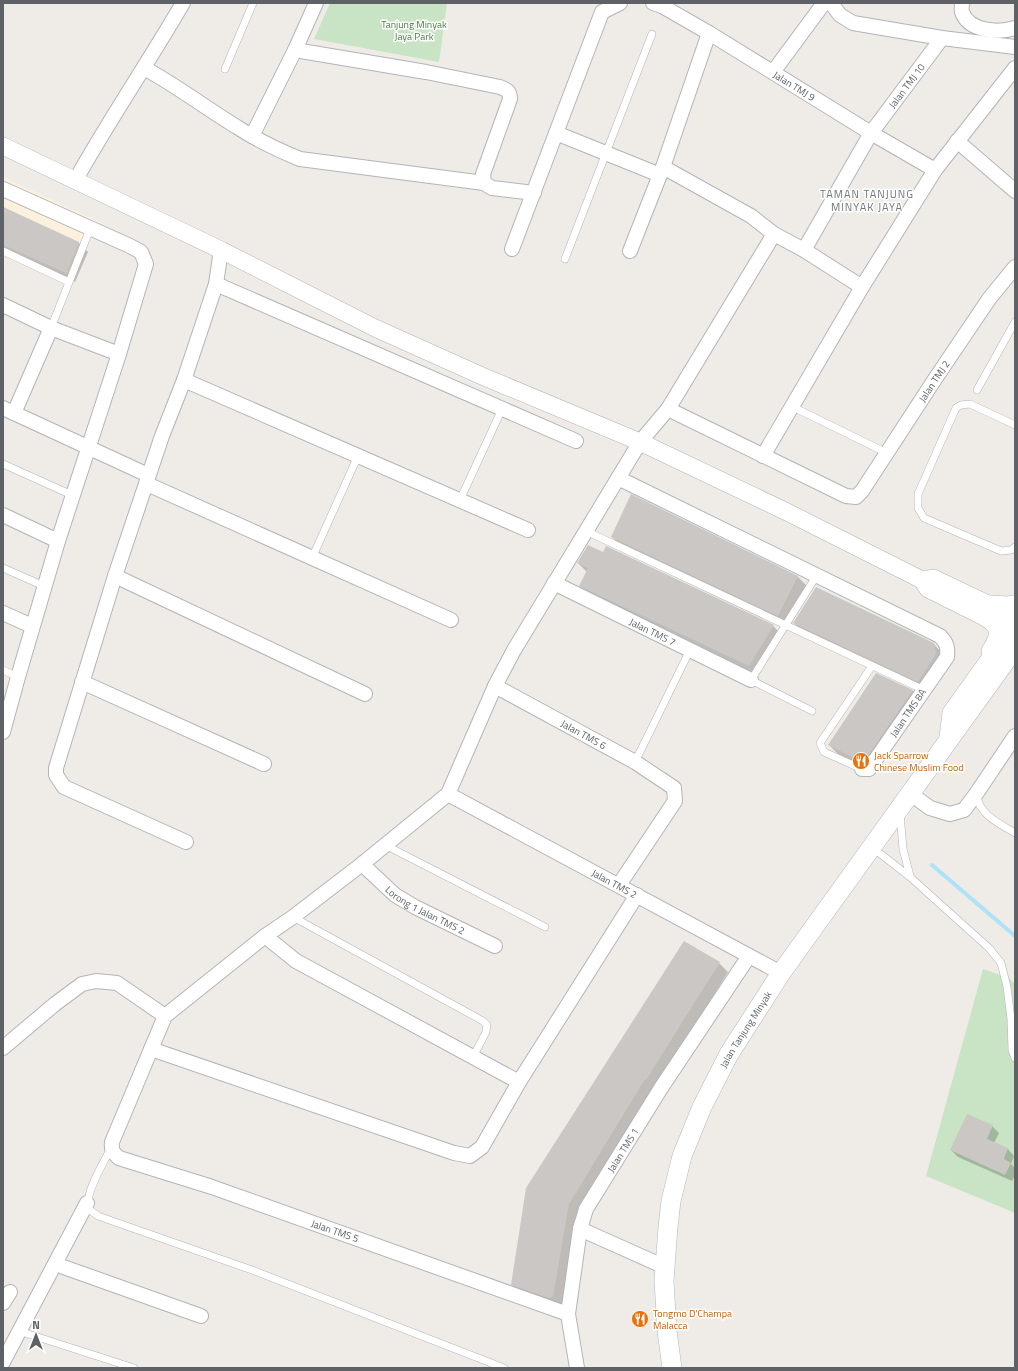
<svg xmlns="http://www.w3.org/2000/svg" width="1018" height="1371" viewBox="0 0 1018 1371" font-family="'Titillium Web',sans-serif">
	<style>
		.commercial { fill: #fcf1df }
		.green { fill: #c9e4c5 }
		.shadow { fill: #0003 }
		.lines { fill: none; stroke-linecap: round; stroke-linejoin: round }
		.stream { stroke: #ade2f9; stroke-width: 4 }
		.building { fill: #cbc7c4 }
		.service-casing { stroke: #b2b4b8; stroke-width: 8 }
		.minor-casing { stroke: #b2b4b8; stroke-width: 16 }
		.tertiary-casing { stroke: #b2b4b8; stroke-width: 18 }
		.secondary-casing { stroke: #b3b6ba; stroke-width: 20 }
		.service { stroke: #fff; stroke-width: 7 }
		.minor { stroke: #fff; stroke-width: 14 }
		.tertiary { stroke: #fff; stroke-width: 17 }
		.secondary { stroke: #fff; stroke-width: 19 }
		.labels { text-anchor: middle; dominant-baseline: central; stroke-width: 3; stroke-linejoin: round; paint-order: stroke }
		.park-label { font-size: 10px; fill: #40803b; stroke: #fff }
		.street-label { font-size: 10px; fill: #5e6266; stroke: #fff }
		.food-label { font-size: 10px; fill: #c56008; stroke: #fff; text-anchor: start }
		.neighbourhood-label { font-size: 11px; letter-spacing: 1px; fill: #6f7578; stroke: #fff }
	</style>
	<rect width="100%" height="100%" fill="#efece7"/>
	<path class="commercial" d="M3 177 99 222 74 276 3 244Z"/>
	<path class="green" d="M330 3H447L439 62 314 39Z
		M983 969 1009 978 1015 984V1213L926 1176Z"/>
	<path class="shadow" d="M3 207 79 243 88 252 75 282 3 249Z
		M632 496 798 577 807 586 788 624 621 546 612 537Z
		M604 554 773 626 782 635 759 675 589 595 580 586 587 572 578 563Z
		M794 623 933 643 942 653 927 690 803 632Z
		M876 674 913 691 922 700 870 770 838 754 829 745Z
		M719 963 728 972 656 1088H655L577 1213 562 1305 521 1294 512 1284Z
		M992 1126 999 1133 994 1143 1008 1149 1014 1156 1011 1164 1015 1168V1175L1012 1181 958 1157 951 1150Z"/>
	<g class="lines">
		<path class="stream" d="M932 865 1015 936"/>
	</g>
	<path class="building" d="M3 207 79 242 66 273 3 245Z
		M631 494 798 576 778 616 611 537Z
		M588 545 603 552 606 546 774 625 749 666 579 586 588 568 577 563Z
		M816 587 934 643 936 654 918 682 793 623Z
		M876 673 913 690 865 760 860 761 828 745Z
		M684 941 720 962 646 1080 645 1079 569 1204 553 1296 549 1298 511 1285 526 1188Z
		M967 1114 993 1125 987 1139 1008 1148 1004 1159 1011 1163 1005 1175 950 1150Z"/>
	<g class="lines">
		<g class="service-casing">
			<path id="service" d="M225 69 253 3
				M3 251 69 282
				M565 259 652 34
				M51 328 90 229
				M977 390 1015 322
				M793 407 887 453
				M1015 425 970 404 961 405 956 408 918 494V508L924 518 1001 551 1011 550 1015 547
				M3 464 72 495
				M460 500 502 409
				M586 531 924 690
				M312 558 358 456
				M3 568 44 586
				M3 670 18 677
				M812 711 751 680 817 575
				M635 762 690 650
				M862 769 824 752 820 743 872 666
				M977 795C978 814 1000 824 1015 833
				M900 814 903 849 910 876
				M385 845 545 927
				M873 848 910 877 989 948 1001 963 1007 987 1011 1019 1012 1050 1015 1058
				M293 917 483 1021 487 1025 486 1032 473 1057
				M111 1148C105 1160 81 1199 90 1210 92 1212 96 1214 98 1216L252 1270 504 1368
				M19 1331 134 1368"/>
		</g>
		<g class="minor-casing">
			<g id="minor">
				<path id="s1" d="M653 3 662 6 709 33 871 133 935 170"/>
				<path d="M831 3 840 15 853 23 942 38 1015 47"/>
				<path d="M962 3C962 6 961 10 962 12 969 32 999 33 1015 28"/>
				<path d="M295 50 426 72 500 87C507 90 510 91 510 99L483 174 484 183 492 188 534 193"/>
				<path d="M144 68C177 86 206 108 237 127 257 140 278 150 300 159L484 183"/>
				<path d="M773 72 824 3"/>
				<path d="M556 133 660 175"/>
				<path d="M252 136 295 50 316 3"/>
				<path d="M957 141 1015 191"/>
				<path d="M663 167 751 216 774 234 804 250 862 287"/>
				<path d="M75 181C109 120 148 63 183 3"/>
				<path d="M3 189 130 246 141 252 146 264 119 354 58 541 18 677 3 732"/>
				<path d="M512 249 602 12 620 3"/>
				<path id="s2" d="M804 250 871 133 942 38"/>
				<path d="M630 251 663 167 709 33"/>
				<path d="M216 284 576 441"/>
				<path d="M3 305 51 328 119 354"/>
				<path d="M184 380 528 530"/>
				<path d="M3 408 148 475"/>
				<path id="s3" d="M668 409 846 496 856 497 862 491 935 379 989 299 1015 267"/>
				<path d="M14 413 51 328"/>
				<path d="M763 456 862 287 935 170 1015 68"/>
				<path d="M618 478 940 636C947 643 948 648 947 657L869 769H862"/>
				<path d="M147 484 451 620"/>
				<path d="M3 515 58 541"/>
				<path d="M115 576 365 694"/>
				<path id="s4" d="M554 583 751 680"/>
				<path d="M3 613 32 626"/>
				<path d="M82 682 264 764"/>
				<path id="s5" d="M495 686 635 762 674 788 675 801 619 885"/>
				<path id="s6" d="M448 794 781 973"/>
				<path d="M911 794 930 808 950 814 964 810 976 794 1015 736"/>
				<path d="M186 842 64 787 56 775V768L115 576 162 436 184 380 216 284 221 250"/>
				<path id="s7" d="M362 864 395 895 415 907 495 946"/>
				<path d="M265 936 296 961 519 1082"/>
				<path d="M3 1048 55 1004 82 984 96 981 117 983 165 1016"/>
				<path d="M151 1049 454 1153 470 1156 482 1147 519 1082 637 895"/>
				<path d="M580 1229 665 1267"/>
				<path d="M55 1264 201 1316"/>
				<path d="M3 1303 10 1292"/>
				<path d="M568 1314 212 1187 119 1158C113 1153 111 1150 112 1142L165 1016 265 936 293 917 362 864 448 794 495 686 514 650 640 442 668 409 774 234"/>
				<path d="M3 1362 87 1203"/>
				<path id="s8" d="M577 1368 568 1314 580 1229 586 1209 661 1088 749 956"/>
			</g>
		</g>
		<g class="tertiary-casing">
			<path id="tertiary" d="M3 146 221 250 375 328 482 376 640 442 785 511 922 580 928 589 998 624
				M922 580 933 578 1015 617"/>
		</g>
		<g class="secondary-casing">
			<g id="secondary">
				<path d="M991 605 1008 606 1015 605"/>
				<path d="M986 617C1002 626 1001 637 991 651"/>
				<path d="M949 738 952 713 1015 625"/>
				<path id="s9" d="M672 1368 667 1331 664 1281 668 1227 671 1201 682 1156 702 1107 729 1054 781 973 1015 648"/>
			</g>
		</g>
		<use href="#service" class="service"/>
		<use href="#minor" class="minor"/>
		<use href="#tertiary" class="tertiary"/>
		<use href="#secondary" class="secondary"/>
	</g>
	<defs>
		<g id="restaurant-disc" transform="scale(0.9)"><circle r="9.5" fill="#e8710a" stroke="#fff"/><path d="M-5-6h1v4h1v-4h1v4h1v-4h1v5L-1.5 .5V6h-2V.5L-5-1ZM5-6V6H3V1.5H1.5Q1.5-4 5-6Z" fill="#fff"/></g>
	</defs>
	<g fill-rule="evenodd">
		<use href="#restaurant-disc" x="861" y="761"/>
		<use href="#restaurant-disc" x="640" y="1319"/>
	</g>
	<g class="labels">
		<g class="park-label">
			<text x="414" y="24">Tanjung Minyak<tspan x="414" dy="12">Jaya Park</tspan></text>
		</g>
		<g class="street-label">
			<text stroke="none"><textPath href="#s1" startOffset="164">Jalan TMJ 9</textPath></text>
			<text stroke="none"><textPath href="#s2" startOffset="194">Jalan TMJ 10</textPath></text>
			<text stroke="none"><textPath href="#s3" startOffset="348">Jalan TMJ 2</textPath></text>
			<text stroke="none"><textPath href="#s4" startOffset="110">Jalan TMS 7</textPath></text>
			<text transform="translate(908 713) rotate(-56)">Jalan TMS 8A</text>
			<text stroke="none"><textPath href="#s5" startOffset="101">Jalan TMS 6</textPath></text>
			<text stroke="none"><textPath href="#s6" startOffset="189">Jalan TMS 2</textPath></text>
			<text stroke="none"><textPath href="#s7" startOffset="79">Lorong 1 Jalan TMS 2</textPath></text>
			<text stroke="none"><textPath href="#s9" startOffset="356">Jalan Tanjung Minyak</textPath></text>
			<text stroke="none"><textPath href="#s8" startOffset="231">Jalan TMS 1</textPath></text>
			<text transform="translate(335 1231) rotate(19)">Jalan TMS 5</text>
		</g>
		<g class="food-label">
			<text x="874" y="755">Jack Sparrow<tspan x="874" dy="12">Chinese Muslim Food</tspan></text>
			<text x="653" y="1313">Tongmo D'Champa<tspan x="653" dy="12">Malacca</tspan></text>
		</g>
		<g class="neighbourhood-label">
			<text x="867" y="194">TAMAN TANJUNG<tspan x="867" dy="13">MINYAK JAYA</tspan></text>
		</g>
	</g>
	<rect width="1018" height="1371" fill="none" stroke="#5e6266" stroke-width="8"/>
	<g transform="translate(36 1335)" stroke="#ffffff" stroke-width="3" paint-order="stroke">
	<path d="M0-3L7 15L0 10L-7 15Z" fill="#5e6266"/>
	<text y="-6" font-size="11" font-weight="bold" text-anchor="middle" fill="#5e6266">N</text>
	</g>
</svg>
